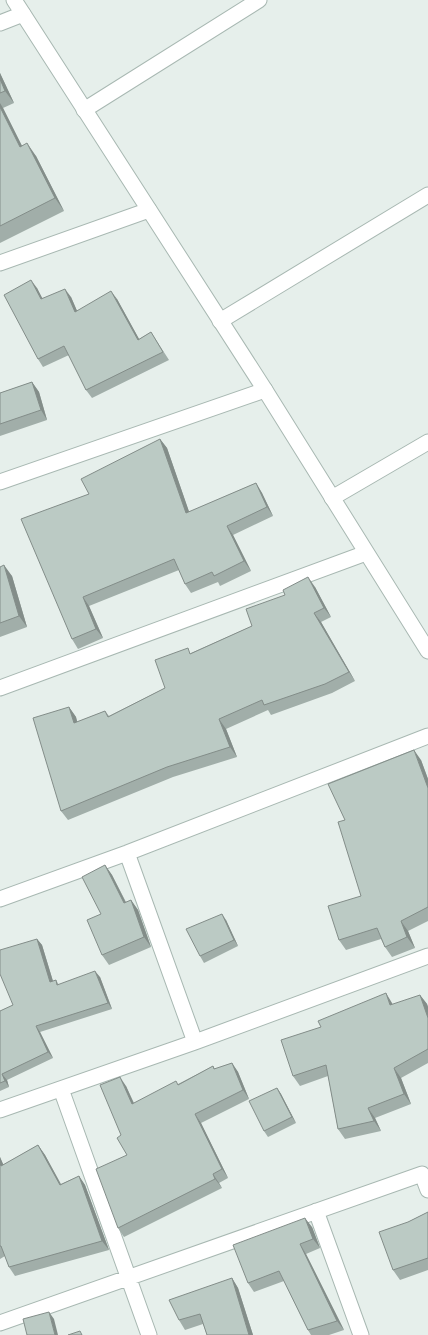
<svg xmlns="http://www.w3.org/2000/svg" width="428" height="1335" viewBox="0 0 428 1335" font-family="Arial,sans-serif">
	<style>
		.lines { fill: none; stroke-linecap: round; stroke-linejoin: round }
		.minor-casing { stroke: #a8b8b2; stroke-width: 17 }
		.tertiary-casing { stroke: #a8b8b2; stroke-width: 17 }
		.minor { stroke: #fff; stroke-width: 15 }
		.tertiary { stroke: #fff; stroke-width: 15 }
		.wall { fill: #a1aea9 }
		.shaded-wall { fill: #838d89 }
		.building { fill: #bbcac4; stroke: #838d89 }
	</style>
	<rect width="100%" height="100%" fill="#e6efeb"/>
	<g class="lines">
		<g class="minor-casing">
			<path id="minor" d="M0 23 23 14
				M84 110 259 0
				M0 263 149 210
				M220 321 428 195
				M0 482 265 390
				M332 498 428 442
				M0 688 366 553
				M127 853 195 1042
				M0 899 127 853 428 736
				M61 1089 149 1335
				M0 1110 195 1042 428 956
				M316 1211 361 1335
				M0 1323 422 1174 428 1190"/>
		</g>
		<g class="tertiary-casing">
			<path id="tertiary" d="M14 0 265 390 428 651"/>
		</g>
		<use href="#minor" class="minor"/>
		<use href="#tertiary" class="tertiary"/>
	</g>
	<path class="wall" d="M0 73 14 103 3 108 22 146 36 156 64 211 0 243Z
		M37 288 42 299 71 297 77 311 117 299 139 339 151 332 169 360 92 398 86 390 69 355 43 367 38 359Z
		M32 382 39 392 47 420 0 436V393Z
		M160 439 167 448 189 512 256 483 262 493 273 516 233 535 251 571 220 586 218 582 191 593 185 584 179 570 89 606 103 638 78 649 72 639 89 494Z
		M0 567 12 576 27 627 0 637Z
		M315 587 331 617 321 622 355 681 332 693 271 715 268 710 226 729 237 757 173 777 68 820 61 811 69 707 76 717 77 722 105 711 109 716 165 688 191 653 252 626Z
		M421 760 428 779V921L408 931 415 948 392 957 385 947 381 939 346 950 339 940 361 896 345 820Z
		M105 865 112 875 126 902 131 900 138 910 151 947 109 965 102 955 101 914Z
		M226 920 238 946 204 963 200 956Z
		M37 939 42 945 53 981 56 980 59 985 100 977 112 1009 40 1032 53 1058 7 1080 9 1087 0 1091V1011L13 1005Z
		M420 995 427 1004 428 1007V1063L401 1078 411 1104 375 1118 381 1131 345 1139 338 1129 328 1076 300 1086 293 1076Z
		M232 1063 238 1072 249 1099 201 1123 228 1178 219 1183 222 1188 124 1237 118 1228 127 1155 121 1135 126 1086 134 1103 178 1084 213 1066 215 1069Z
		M277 1088 281 1094 296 1123 268 1137 264 1131Z
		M38 1145 45 1155 61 1184 79 1176 85 1185 109 1250 15 1276 9 1267 5 1256 0 1259V1157L3 1165Z
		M428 1212V1270L400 1280 393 1270 408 1222Z
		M312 1227 320 1248 306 1254 344 1330 329 1335H311L308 1330 284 1281 254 1292 248 1283Z
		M232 1278 238 1288 253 1335H207L203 1324 185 1330 179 1320Z"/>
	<path class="shaded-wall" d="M0 73 14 103 5 91 0 79Z
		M0 103 3 108 29 160 20 147 0 107Z
		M27 143 36 156 64 211 55 198Z
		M31 280 37 288 47 307 41 299Z
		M65 289 71 297 81 320 75 312Z
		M111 291 117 299 144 348 138 340Z
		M32 382 39 392 47 420 41 410Z
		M160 439 167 448 193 523 186 513Z
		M256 483 262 493 273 516 267 507Z
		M227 526 233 535 251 571 244 561Z
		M4 565 12 576 27 627 19 616Z
		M308 577 315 587 331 617 324 608Z
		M83 597 89 606 103 638 96 629Z
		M314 613 321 622 355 681 349 672Z
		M69 707 76 717 80 733 74 723Z
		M219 719 226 729 237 757 230 747Z
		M414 750 421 760 428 779V788Z
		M105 865 112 875 131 913 124 903Z
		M131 900 138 910 151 947 144 937Z
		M222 914 226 920 238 946 234 940Z
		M401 921 408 931 415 948 407 937Z
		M37 939 42 945 55 988 50 982Z
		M95 971 100 977 112 1009 108 1003Z
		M386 993 392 1003 397 1015 390 1005Z
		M420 995 427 1004 428 1007V1018Z
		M36 1026 40 1032 53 1058 48 1052Z
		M232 1063 238 1072 249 1099 243 1090Z
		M394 1068 401 1078 411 1104 404 1094Z
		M2 1074 7 1080 9 1087 5 1081Z
		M120 1077 126 1086 138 1113 132 1104Z
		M277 1088 281 1094 296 1123 292 1117Z
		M368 1108 375 1118 381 1131 374 1121Z
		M195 1114 201 1123 228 1178 222 1169Z
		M38 1145 45 1155 66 1194 60 1185Z
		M0 1157 8 1175 1 1166 0 1163Z
		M213 1174 219 1183 222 1188 215 1179Z
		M79 1176 85 1185 109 1250 102 1241Z
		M305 1218 312 1227 320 1248 313 1239Z
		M300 1244 306 1254 344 1330 337 1321Z
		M232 1278 238 1288 253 1335H249Z
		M49 1312 54 1319 58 1335H55Z"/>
	<path class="building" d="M0 79 5 91 0 93Z
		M0 107 20 147 27 143 55 198 0 226Z
		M31 280 41 299 65 289 75 312 111 291 138 340 151 332 163 352 86 390 64 346 38 359 4 295Z
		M32 382 41 410 0 424V393Z
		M160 439 186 513 256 483 267 507 227 526 244 561 214 576 212 572 185 584 174 559 83 597 96 629 72 639 21 519 89 494 81 479Z
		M4 565 19 616 0 623V567Z
		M308 577 324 608 314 613 349 672 325 684 264 705 262 700 219 719 230 747 167 767 61 811 33 718 69 707 74 723 105 711 108 717 165 688 155 660 188 648 190 654 252 626 246 609 285 595 283 590Z
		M414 750 428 788V907L401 921 407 937 385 947 377 928 339 940 328 906 361 896 338 822 345 820 328 784Z
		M105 865 124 903 131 900 144 937 102 955 87 920 101 914 82 877Z
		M222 914 234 940 200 956 186 929Z
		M37 939 50 982 56 980 57 985 95 971 108 1003 36 1026 48 1052 2 1074 5 1081 0 1083V1011L13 1005 0 974V950Z
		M386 993 390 1005 420 995 428 1018V1049L394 1068 404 1094 368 1108 374 1121 338 1129 326 1065 293 1076 281 1040 321 1027 318 1021Z
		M232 1063 243 1090 195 1114 222 1169 213 1174 215 1179 118 1228 96 1169 127 1155 117 1138 121 1135 100 1085 120 1077 132 1104 176 1081 178 1085 213 1066 214 1069Z
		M277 1088 292 1117 264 1131 249 1101Z
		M38 1145 60 1185 79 1176 102 1241 9 1267 1 1246H0V1163L1 1166Z
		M428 1212V1258L393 1270 379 1232 408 1222Z
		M305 1218 313 1239 300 1244 337 1321 308 1330 279 1271 248 1283 233 1245Z
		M232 1278 249 1335H207L200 1314 179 1320 169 1300Z
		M49 1312 55 1335H27L23 1319Z
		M80 1331 82 1335H68Z"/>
</svg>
